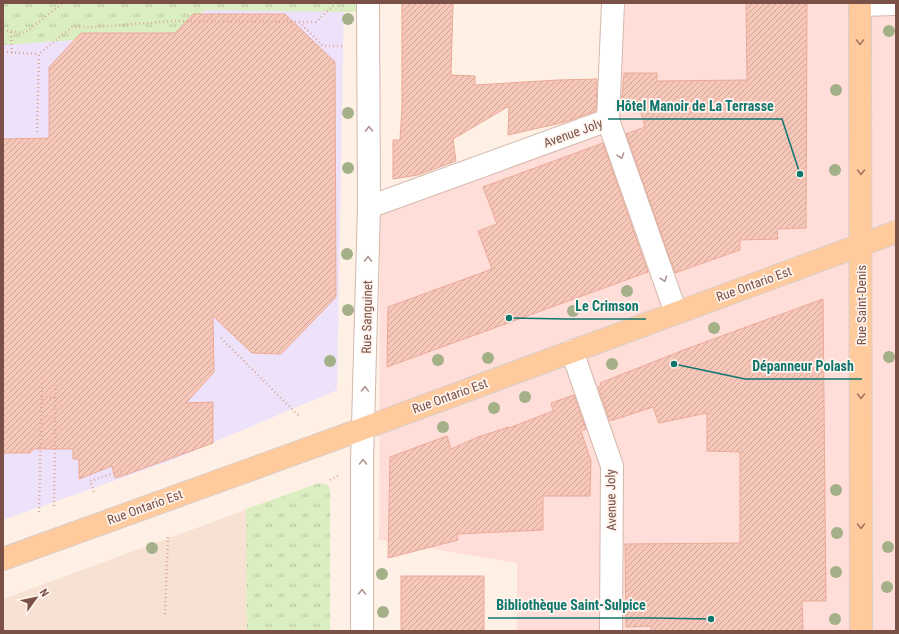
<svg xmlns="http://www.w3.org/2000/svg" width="899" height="634" viewBox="0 0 899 634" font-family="'Roboto Condensed',sans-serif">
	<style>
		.residential { fill: #f7e1d3 }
		.commercial { fill: #ffded9 }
		.education { fill: #eee2fb }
		.park { fill: url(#park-tufts) }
		.building { fill: url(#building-hatch); stroke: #ebaa98 }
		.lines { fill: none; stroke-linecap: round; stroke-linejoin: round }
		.minor-casing { stroke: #d4b8ac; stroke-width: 24 }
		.major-casing { stroke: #dacecb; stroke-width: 24 }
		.path { stroke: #dcab9c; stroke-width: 2.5; stroke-dasharray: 1 3; stroke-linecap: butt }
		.minor { stroke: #fff; stroke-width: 22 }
		.major { stroke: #ffca9c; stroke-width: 22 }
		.tree { fill: #a3b088 }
		.oneway { stroke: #a37560 }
		.oneway2 { stroke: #b09791 }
		.labels { text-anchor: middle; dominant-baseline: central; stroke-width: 3.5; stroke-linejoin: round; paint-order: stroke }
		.street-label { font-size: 13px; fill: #7b5147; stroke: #fff5ee }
		.leader { fill: none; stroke: #0f766e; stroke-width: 1.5 }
		.callout-dot { fill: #0f766e; stroke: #fff5ee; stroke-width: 1.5 }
		.callout-label { font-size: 14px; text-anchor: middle; font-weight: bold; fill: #0f766e; stroke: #fff5ee; stroke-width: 3.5; stroke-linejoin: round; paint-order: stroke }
	</style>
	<defs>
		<pattern id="park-tufts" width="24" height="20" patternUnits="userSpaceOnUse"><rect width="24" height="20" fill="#dbeec1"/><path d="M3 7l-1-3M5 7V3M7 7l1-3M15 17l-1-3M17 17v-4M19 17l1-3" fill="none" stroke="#b7c39f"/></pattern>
		<pattern id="building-hatch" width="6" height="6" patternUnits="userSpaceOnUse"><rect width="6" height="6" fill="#f7c8ba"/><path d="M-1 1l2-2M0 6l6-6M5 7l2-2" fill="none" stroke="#cda599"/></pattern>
	</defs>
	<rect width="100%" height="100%" fill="#fef0e5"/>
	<path class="residential" d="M319 483 328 485 330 489V631H3V599Z"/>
	<path class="commercial" d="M623 3H896V631H517V563L379 540 380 213 614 124Z"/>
	<path class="education" d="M3 3H344L337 390 170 461 3 520Z"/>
	<path class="park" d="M3 3H357L358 12 205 10 176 33 3 45Z
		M319 483 328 485 330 489V631H247L246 509Z"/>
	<path class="building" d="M402 3H453L451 75 475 76V85L558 80 597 79 596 111 565 122 508 135 509 106 453 139 456 161 418 175 393 179V140H400L402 107Z
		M746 3H807L806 228 777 229 778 239 740 240V250L675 273 626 134 645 127 639 106 621 110 624 73H657V81L747 80Z
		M193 14H285L335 62 336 297 281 354 252 353 213 316 214 372 186 403 213 402V443L125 475 115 478 112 466 79 479V459H73V449H34L30 453H3V139L49 138V67L81 33H175Z
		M603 143 648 272 387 367 388 307 492 269 478 231 497 224 483 187Z
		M823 299 826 601H802L803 631H651V626L626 627 625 544 740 543V452L707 451V413L659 423 653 407 610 421 598 387 601 386 600 383 686 349Z
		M574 395 586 429 581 431 591 461 590 496H543V530L457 534 458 540 388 558 390 457 447 436 451 449 478 437 509 427V428L553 411 551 403Z
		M401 576H484V631H401Z"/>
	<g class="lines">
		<g class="minor-casing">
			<path id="minor" d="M613 3 608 120 676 313
				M860 5 896 4
				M369 207 608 120
				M572 351 612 466 611 631
				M362 631V461L369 207 368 3"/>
		</g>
		<g class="major-casing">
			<path id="major" d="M860 3 861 631
				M3 559 343 436 896 232"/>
		</g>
		<path class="path" d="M299 22 323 46H344
			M3 30 20 33 26 32 63 3
			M11 32 12 54
			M3 52 39 54
			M37 132 39 54 72 27H98L171 21 316 22 336 3
			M221 338 299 416
			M42 397 56 398
			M330 480 338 476
			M94 492 90 481 123 470
			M54 506 56 383
			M39 512 42 382
			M165 614 168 534"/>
		<use href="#minor" class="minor"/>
		<use href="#major" class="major"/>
	</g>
	<g class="tree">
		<circle cx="348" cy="19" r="6"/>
		<circle cx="889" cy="31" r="6"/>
		<circle cx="836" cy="90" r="6"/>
		<circle cx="348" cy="113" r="6"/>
		<circle cx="348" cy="168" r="6"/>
		<circle cx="835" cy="170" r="6"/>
		<circle cx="347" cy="254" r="6"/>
		<circle cx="627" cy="291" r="6"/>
		<circle cx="348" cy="310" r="6"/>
		<circle cx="573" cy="311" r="6"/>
		<circle cx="714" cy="328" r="6"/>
		<circle cx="889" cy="357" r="6"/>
		<circle cx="488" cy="358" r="6"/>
		<circle cx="438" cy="360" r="6"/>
		<circle cx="330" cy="361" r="6"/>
		<circle cx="612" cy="364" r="6"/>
		<circle cx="525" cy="397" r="6"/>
		<circle cx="494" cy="408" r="6"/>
		<circle cx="443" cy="427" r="6"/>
		<circle cx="836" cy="490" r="6"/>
		<circle cx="837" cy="533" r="6"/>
		<circle cx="888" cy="547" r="6"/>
		<circle cx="152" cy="548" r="6"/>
		<circle cx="836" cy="572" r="6"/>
		<circle cx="382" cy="574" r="6"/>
		<circle cx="887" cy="587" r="6"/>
		<circle cx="383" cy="612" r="6"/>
		<circle cx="835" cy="619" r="6"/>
	</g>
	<defs><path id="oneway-chevron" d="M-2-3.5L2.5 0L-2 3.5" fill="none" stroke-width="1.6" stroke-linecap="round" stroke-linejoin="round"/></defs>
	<g class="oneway">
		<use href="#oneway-chevron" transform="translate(860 42) rotate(90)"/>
		<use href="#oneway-chevron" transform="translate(861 172) rotate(90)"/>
		<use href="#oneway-chevron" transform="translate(861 396) rotate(90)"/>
		<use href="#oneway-chevron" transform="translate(861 526) rotate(90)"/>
	</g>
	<g class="oneway2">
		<use href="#oneway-chevron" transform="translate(369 129) rotate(-91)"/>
		<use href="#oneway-chevron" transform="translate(621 156) rotate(71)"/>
		<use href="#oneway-chevron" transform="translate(368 259) rotate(-89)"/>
		<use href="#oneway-chevron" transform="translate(664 279) rotate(71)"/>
		<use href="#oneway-chevron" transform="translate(365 389) rotate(-88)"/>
		<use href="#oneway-chevron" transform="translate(363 462) rotate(-89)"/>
		<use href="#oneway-chevron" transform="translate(362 592) rotate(-90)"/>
	</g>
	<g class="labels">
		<g class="street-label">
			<text transform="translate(573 133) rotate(-20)">Avenue Joly</text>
			<text transform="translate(754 284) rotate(-20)">Rue Ontario Est</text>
			<text transform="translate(861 305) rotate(-90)">Rue Saint-Denis</text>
			<text transform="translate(367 317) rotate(-89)">Rue Sanguinet</text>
			<text transform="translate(450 396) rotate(-20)">Rue Ontario Est</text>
			<text transform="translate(611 500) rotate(-91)">Avenue Joly</text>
			<text transform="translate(145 507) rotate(-20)">Rue Ontario Est</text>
		</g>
	</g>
	<path class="leader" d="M800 174L782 119H608M509 318L567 319H646M674 364L745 379H862M711 619L653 618H488"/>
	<g class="callout-dot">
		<circle cx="800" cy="174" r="4"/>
		<circle cx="509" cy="318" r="4"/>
		<circle cx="674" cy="364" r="4"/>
		<circle cx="711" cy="619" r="4"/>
	</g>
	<g class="callout-label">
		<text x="695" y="111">Hôtel Manoir de La Terrasse</text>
		<text x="607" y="311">Le Crimson</text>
		<text x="803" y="371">Dépanneur Polash</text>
		<text x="571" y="610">Bibliothèque Saint-Sulpice</text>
	</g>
	<rect width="899" height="634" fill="none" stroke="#7b5147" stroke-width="8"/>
	<g transform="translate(36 598) rotate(57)" stroke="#fff5ee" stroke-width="3" paint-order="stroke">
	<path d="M0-3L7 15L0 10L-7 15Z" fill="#7b5147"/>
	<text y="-6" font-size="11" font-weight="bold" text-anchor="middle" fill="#7b5147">N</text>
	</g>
</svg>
